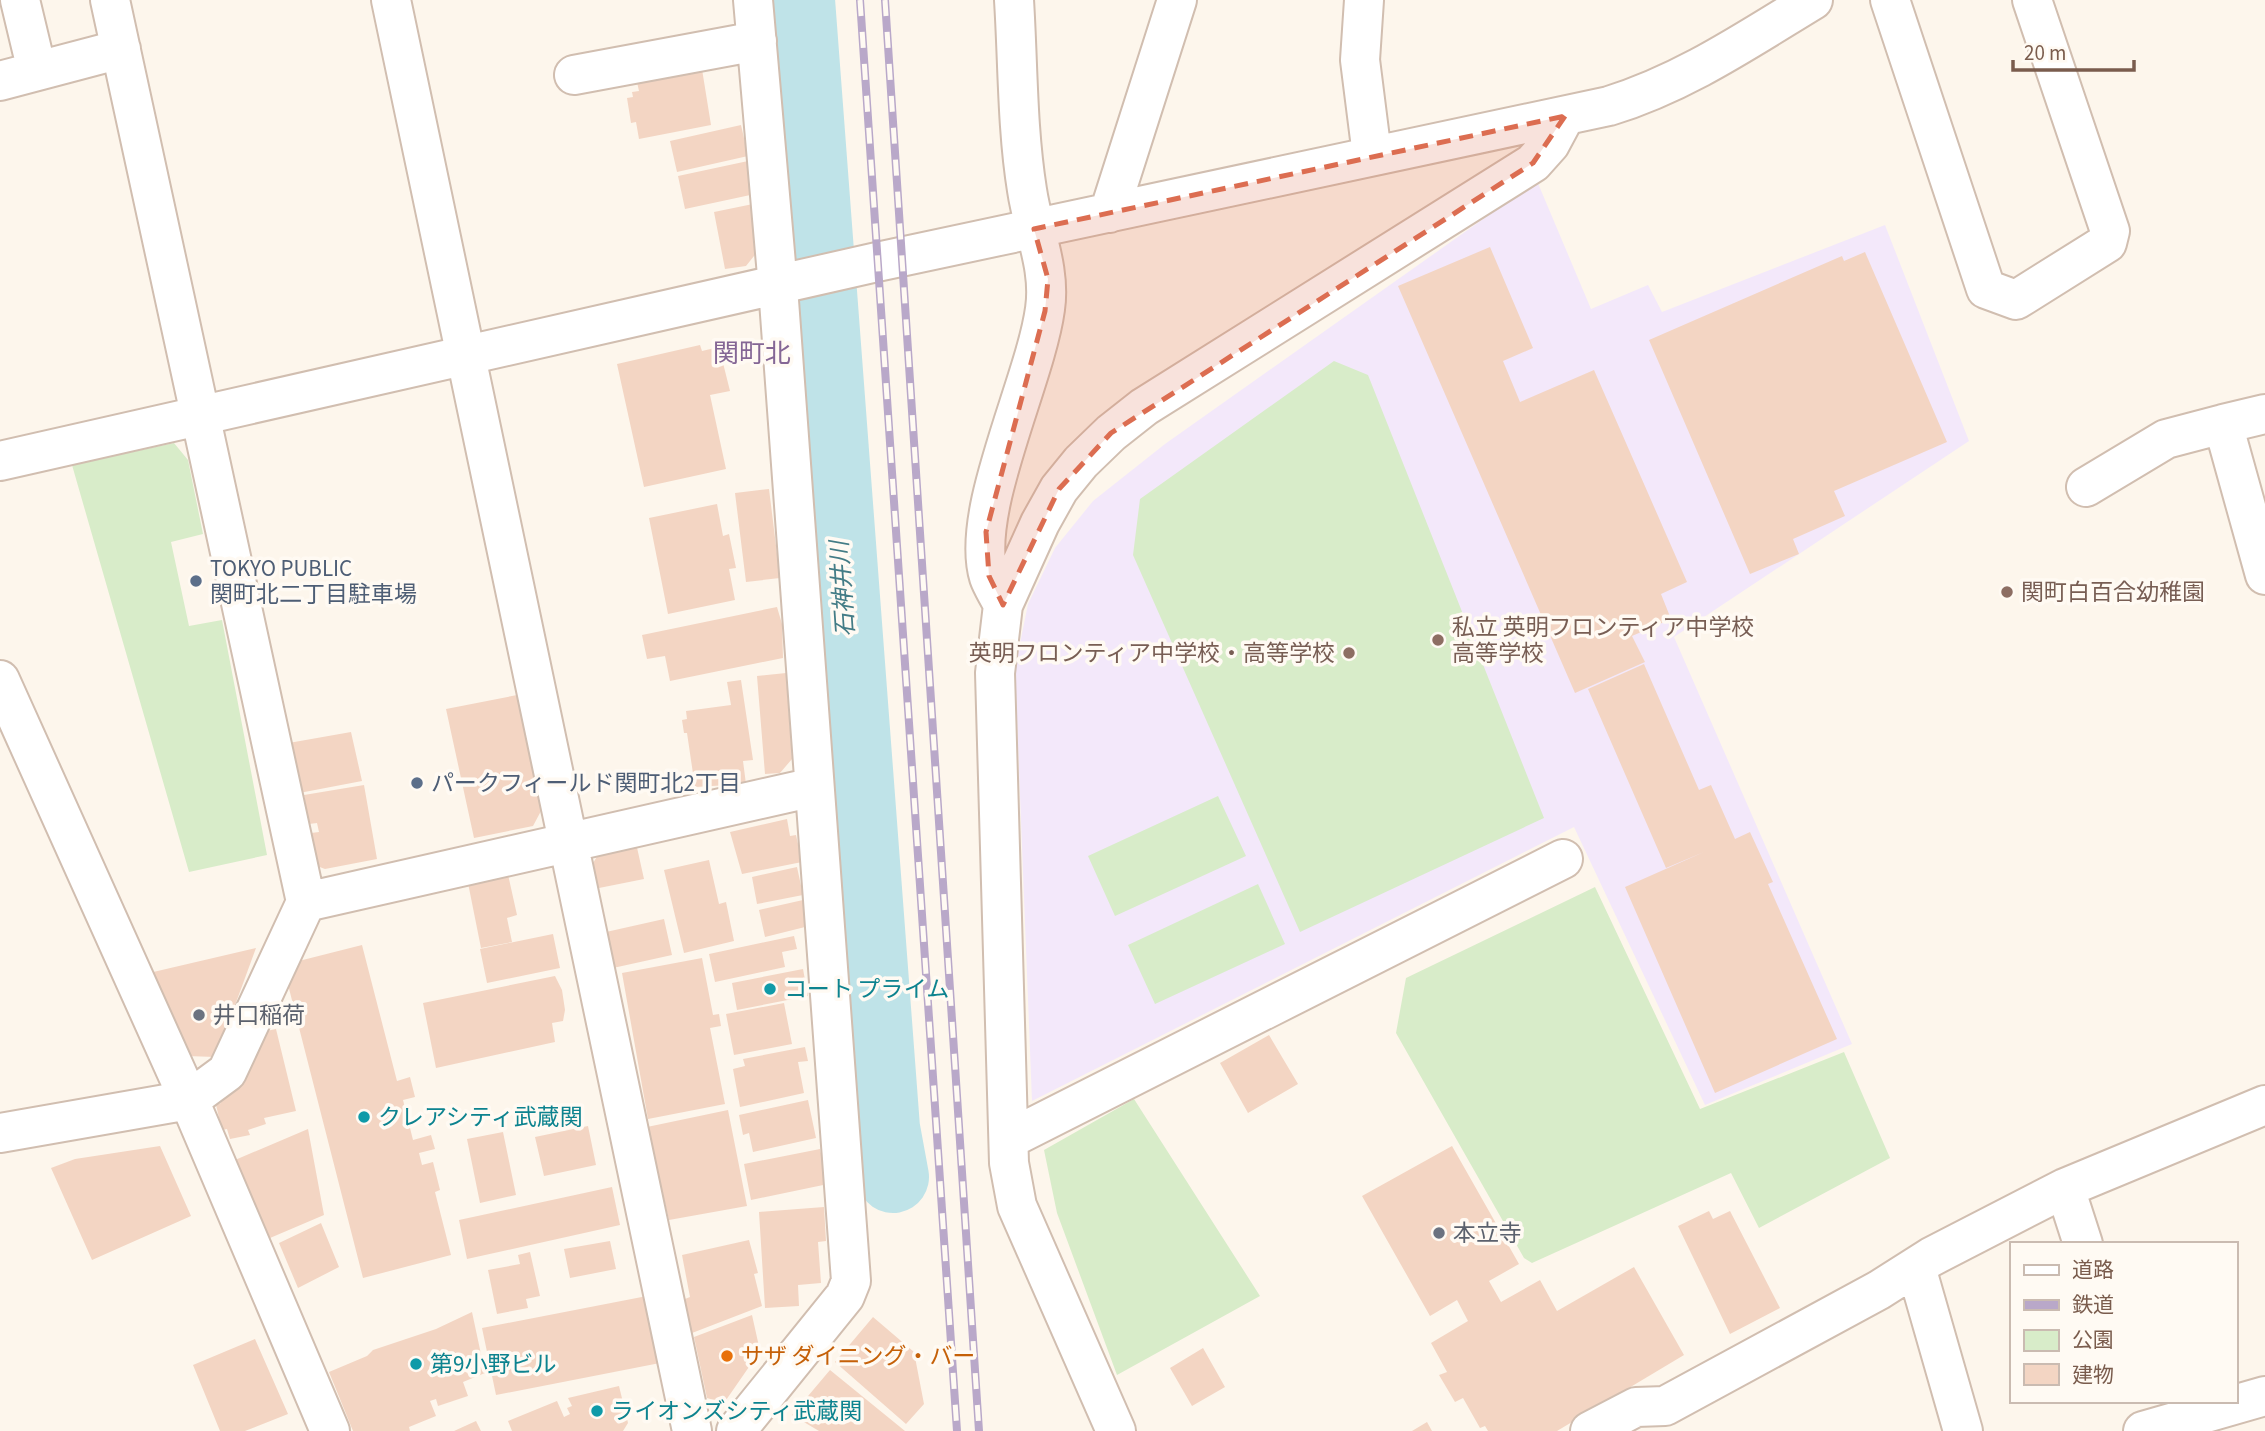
<svg xmlns="http://www.w3.org/2000/svg" width="2265" height="1431" viewBox="0 0 2265 1431" font-family="'Source Sans 3','Noto Sans JP',sans-serif">
	<style>
		.education { fill: #f3e8fa }
		.green { fill: #d8ecc9 }
		.lines { fill: none; stroke-linecap: round; stroke-linejoin: round }
		.river { stroke: #bfe3e8; stroke-width: 72 }
		.building { fill: #f3d5c3 }
		.minor-casing { stroke: #d1beb0; stroke-width: 42 }
		.minor { stroke: #fff; stroke-width: 38 }
		.rail-casing { stroke: #b9a8c9; stroke-width: 8 }
		.rail { stroke: #fffaf3; stroke-width: 5; stroke-dasharray: 16; stroke-linecap: butt }
		.marked { fill: #dc6d51; fill-opacity: 0.2; stroke: #dc6d51; stroke-width: 5; stroke-dasharray: 14 9; stroke-linejoin: round }
		.service-dot { fill: #5c6f8a; stroke: #fffaf3; stroke-width: 2.5 }
		.education-dot { fill: #8d6e63; stroke: #fffaf3; stroke-width: 2.5 }
		.culture-dot { fill: #0f9aa8; stroke: #fffaf3; stroke-width: 2.5 }
		.worship-dot { fill: #6b7280; stroke: #fffaf3; stroke-width: 2.5 }
		.food-dot { fill: #e8710a; stroke: #fffaf3; stroke-width: 2.5 }
		.labels { text-anchor: middle; dominant-baseline: central; stroke-width: 7; stroke-linejoin: round; paint-order: stroke }
		.service-label { font-size: 23px; fill: #4e5e75; stroke: #fffaf3; text-anchor: start }
		.education-label { font-size: 23px; fill: #785e54; stroke: #fffaf3; text-anchor: start }
		.culture-label { font-size: 23px; fill: #0d838f; stroke: #fffaf3; text-anchor: start }
		.worship-label { font-size: 23px; fill: #5b616d; stroke: #fffaf3; text-anchor: start }
		.food-label { font-size: 23px; fill: #c56008; stroke: #fffaf3; text-anchor: start }
		.water-label { font-size: 24px; font-style: italic; fill: #437c86; stroke: #fffaf3 }
		.quarter-label { font-size: 26px; fill: #846695; stroke: #fffaf3 }
	</style>
	<rect width="100%" height="100%" fill="#fdf6ec"/>
	<path class="education" d="M1537 181 1591 309 1648 285 1662 312 1885 225 1969 441 1674 637 1852 1044 1705 1105 1574 827 1032 1101 1015 668 1028 604 1055 548 1093 501 1165 444Z"/>
	<path class="green" d="M1334 361 1368 375 1544 818 1300 932 1133 555 1140 499Z
		M174 443 188 460 203 534 171 542 189 626 222 620 267 855 189 872 72 465Z
		M1218 796 1246 856 1115 916 1088 856Z
		M1258 884 1285 944 1155 1004 1128 945Z
		M1595 887 1700 1109 1844 1052 1890 1158 1759 1228 1731 1173 1532 1263 1524 1258 1396 1033 1406 978Z
		M1134 1099 1260 1296 1117 1375 1057 1213 1044 1150Z"/>
	<g class="lines">
		<path class="river" d="M799 0 884 1128 893 1177"/>
	</g>
	<path class="building" d="M701 63 711 125 639 139 636 122 631 123 627 98 633 97 632 92 639 91 636 78Z
		M741 125 748 156 677 172 670 141Z
		M748 161 755 194 685 209 678 176Z
		M753 204 758 251 746 266 725 269 714 212Z
		M1490 247 1533 348 1503 361 1520 402 1594 370 1687 582 1661 594 1671 619 1632 636 1645 662 1575 693 1398 286Z
		M1865 252 1947 442 1834 491 1845 516 1793 539 1799 554 1750 574 1649 340 1842 256 1844 261Z
		M700 345 702 351 719 347 730 391 710 395 726 469 644 487 617 364Z
		M769 489 780 578 746 582 735 493Z
		M717 504 723 536 729 534 736 568 729 569 735 600 668 614 649 518Z
		M777 607 782 624 783 658 670 681 665 656 647 659 642 635Z
		M1644 664 1699 790 1711 785 1735 839 1750 832 1773 882 1768 884 1837 1039 1715 1093 1625 887 1704 852 1666 868 1588 689Z
		M786 673 792 759 780 773 765 774 757 676Z
		M741 680 753 760 743 761 746 784 695 787 687 733H684L682 720 687 719 686 711 731 705 727 682Z
		M517 695 541 811 533 826 474 838 446 709Z
		M351 732 362 781 294 794 283 744Z
		M364 785 377 859 325 869 306 862 303 834 319 832 317 823 309 824 304 795Z
		M787 819 790 836 796 835 802 862 742 874 730 832Z
		M636 843 644 879 594 889 590 868 601 850Z
		M709 860 719 904 726 902 734 941 684 953 664 870Z
		M797 867 803 895 757 904 752 877Z
		M507 870 517 915 507 918 512 942 481 948 467 878Z
		M803 900 809 926 765 937 759 910Z
		M664 919 672 955 613 968 606 932Z
		M553 934 560 968 487 983 480 949Z
		M794 936 797 949 782 952 785 967 715 982 709 954Z
		M362 945 397 1081 410 1077 415 1097 403 1100 413 1140 431 1135 435 1149 419 1153 422 1165 433 1162 440 1190 435 1192 451 1255 363 1278 283 965Z
		M256 948 216 1057 186 1056 149 973Z
		M702 958 713 1015 719 1014 721 1026 710 1028 725 1104 648 1119 622 973Z
		M803 969 808 996 737 1010 732 983Z
		M555 976 562 990 565 1010 563 1021 552 1023 555 1042 436 1068 423 1003Z
		M784 1003 792 1044 734 1055 726 1014Z
		M276 1029 296 1111 264 1118 266 1124 248 1130 250 1135 230 1139 227 1129 222 1130 216 1105 221 1103 219 1094 257 1033Z
		M1269 1035 1298 1084 1248 1113 1220 1063Z
		M805 1047 808 1061 798 1062 804 1093 740 1107 733 1069 745 1066 743 1059Z
		M808 1100 816 1138 753 1152 749 1133 743 1135 739 1115Z
		M728 1110 747 1206 669 1220 647 1127Z
		M588 1126 596 1165 544 1176 535 1137Z
		M308 1129 324 1215 270 1238 235 1160Z
		M503 1132 516 1195 480 1203 467 1139Z
		M160 1146 191 1216 92 1260 51 1168 75 1159Z
		M1452 1146 1519 1264 1489 1281 1501 1302 1540 1280 1557 1311 1634 1267 1684 1355 1557 1431H1488L1485 1426 1480 1428 1463 1398 1455 1402 1439 1375 1447 1372 1431 1343 1468 1321 1457 1300 1430 1316 1362 1196Z
		M820 1149 828 1184 751 1200 744 1164Z
		M612 1187 620 1225 467 1259 459 1220Z
		M824 1207 826 1241 818 1242 821 1283 798 1285 799 1306 765 1308 759 1212Z
		M1709 1211 1713 1219 1730 1211 1780 1308 1730 1334 1678 1226Z
		M321 1223 339 1267 298 1288 279 1243Z
		M749 1240 758 1273 754 1274 762 1306 692 1333 685 1299 690 1297 682 1255Z
		M610 1241 616 1269 570 1278 564 1249Z
		M530 1252 540 1296 526 1299 528 1308 497 1314 488 1270 520 1264 518 1255Z
		M647 1296 660 1363 496 1395 482 1328Z
		M472 1312 485 1373 463 1382 468 1396 438 1406 436 1399 430 1401 436 1416 409 1427 410 1431H353L329 1372 367 1356 373 1350 436 1329Z
		M752 1315 760 1351 724 1403 707 1398 694 1337Z
		M873 1317 914 1352 924 1404 906 1424 835 1362Z
		M255 1339 288 1414 245 1431H220L193 1365Z
		M1203 1348 1225 1387 1192 1406 1170 1368Z
		M830 1370 905 1431H819L792 1415Z
		M619 1386 628 1423 623 1431H512L508 1421 557 1401 564 1417 570 1414 567 1408 572 1406 568 1398Z
		M476 1421 481 1431H454Z
		M1427 1422 1432 1431H1412Z"/>
	<g class="lines">
		<g class="minor-casing">
			<path id="minor" d="M20 0 37 71
				M391 0 692 1431
				M1364 0 1360 60 1372 155
				M1890 0 1986 289 2016 300 2107 243 2110 231 2032 0
				M574 75 757 41
				M0 81 121 49
				M1109 213 1177 0
				M2265 414 2223 424 2265 575
				M0 461 877 262 1609 106C1684 83 1747 40 1813 0
				M2086 487 2166 439 2223 424
				M1003 605C999 596 992 586 989 577 969 512 1035 382 1045 309 1051 268 1033 231 1027 190 1017 128 1018 63 1014 0
				M0 680 189 1100 330 1431
				M306 902 814 787
				M0 1133 189 1100 227 1072 306 902 110 0
				M1009 1139 1563 859
				M2065 1188 2083 1244
				M1916 1267 1963 1431
				M736 1431 845 1296 851 1281 778 287 753 0
				M1116 1431 1017 1206 1009 1163 995 673 1003 605 1040 523 1059 489 1081 462 1111 433 1144 407 1533 163 1550 144 1565 116
				M1590 1431 1636 1407 1665 1406 1879 1290 1931 1257 2065 1188 2265 1105
				M2143 1431 2265 1396"/>
		</g>
		<use href="#minor" class="minor"/>
		<g class="rail-casing">
			<path id="rail" d="M860 0 957 1431
				M885 0 979 1431"/>
		</g>
		<use href="#rail" class="rail"/>
	</g>
	<path class="marked" d="M1565 116 1533 163 1111 433 1059 489 1003 605 989 576 986 532 1045 311 1048 279 1034 229Z"/>
	<g class="service-dot">
		<circle cx="196" cy="581" r="7"/>
		<circle cx="417" cy="783" r="7"/>
	</g>
	<g class="education-dot">
		<circle cx="2007" cy="592" r="7"/>
		<circle cx="1438" cy="640" r="7"/>
		<circle cx="1349" cy="653" r="7"/>
	</g>
	<g class="culture-dot">
		<circle cx="770" cy="989" r="7"/>
		<circle cx="364" cy="1117" r="7"/>
		<circle cx="416" cy="1364" r="7"/>
		<circle cx="597" cy="1411" r="7"/>
	</g>
	<g class="worship-dot">
		<circle cx="199" cy="1015" r="7"/>
		<circle cx="1439" cy="1233" r="7"/>
	</g>
	<circle class="food-dot" cx="727" cy="1356" r="7"/>
	<g class="labels">
		<g class="service-label">
			<text x="210" y="568">TOKYO PUBLIC<tspan x="210" dy="26">関町北二丁目駐車場</tspan></text>
			<text x="431" y="783">パークフィールド関町北2丁目</text>
		</g>
		<g class="education-label">
			<text x="2021" y="592">関町白百合幼稚園</text>
			<text x="1452" y="627">私立 英明フロンティア中学校<tspan x="1452" dy="26">高等学校</tspan></text>
			<text x="1335" y="653" text-anchor="end">英明フロンティア中学校・高等学校</text>
		</g>
		<g class="culture-label">
			<text x="784" y="989">コート プライム</text>
			<text x="378" y="1117">クレアシティ武蔵関</text>
			<text x="430" y="1364">第9小野ビル</text>
			<text x="611" y="1411">ライオンズシティ武蔵関</text>
		</g>
		<g class="worship-label">
			<text x="213" y="1015">井口稲荷</text>
			<text x="1453" y="1233">本立寺</text>
		</g>
		<g class="food-label">
			<text x="741" y="1356">サザ ダイニング・バー</text>
		</g>
		<g class="water-label">
			<text transform="translate(843 589) rotate(-94)">石神井川</text>
		</g>
		<g class="quarter-label">
			<text x="752" y="353">関町北</text>
		</g>
	</g>
	<rect x="2010" y="1242" width="228" height="161" fill="#fffaf3" stroke="#cabbb1" stroke-width="2"/>
	<rect x="2024" y="1265" width="35" height="10" fill="#ffffff" stroke="#cabbb1" stroke-width="2"/>
	<text x="2072" y="1277" font-size="21" fill="#7a5c4d">道路</text>
	<rect x="2024" y="1300" width="35" height="10" fill="#b9a8c9" stroke="#cabbb1" stroke-width="2"/>
	<text x="2072" y="1312" font-size="21" fill="#7a5c4d">鉄道</text>
	<rect x="2024" y="1330" width="35" height="21" fill="#d8ecc9" stroke="#cabbb1" stroke-width="2"/>
	<text x="2072" y="1347" font-size="21" fill="#7a5c4d">公園</text>
	<rect x="2024" y="1364" width="35" height="21" fill="#f3d5c3" stroke="#cabbb1" stroke-width="2"/>
	<text x="2072" y="1382" font-size="21" fill="#7a5c4d">建物</text>
	<path d="M2013 60v10h121v-10" fill="none" stroke="#7a5c4d" stroke-width="3.5"/>
	<text x="2024" y="60" font-size="21" fill="#7a5c4d" stroke="#fffaf3" stroke-width="5" paint-order="stroke">20 m</text>
</svg>
